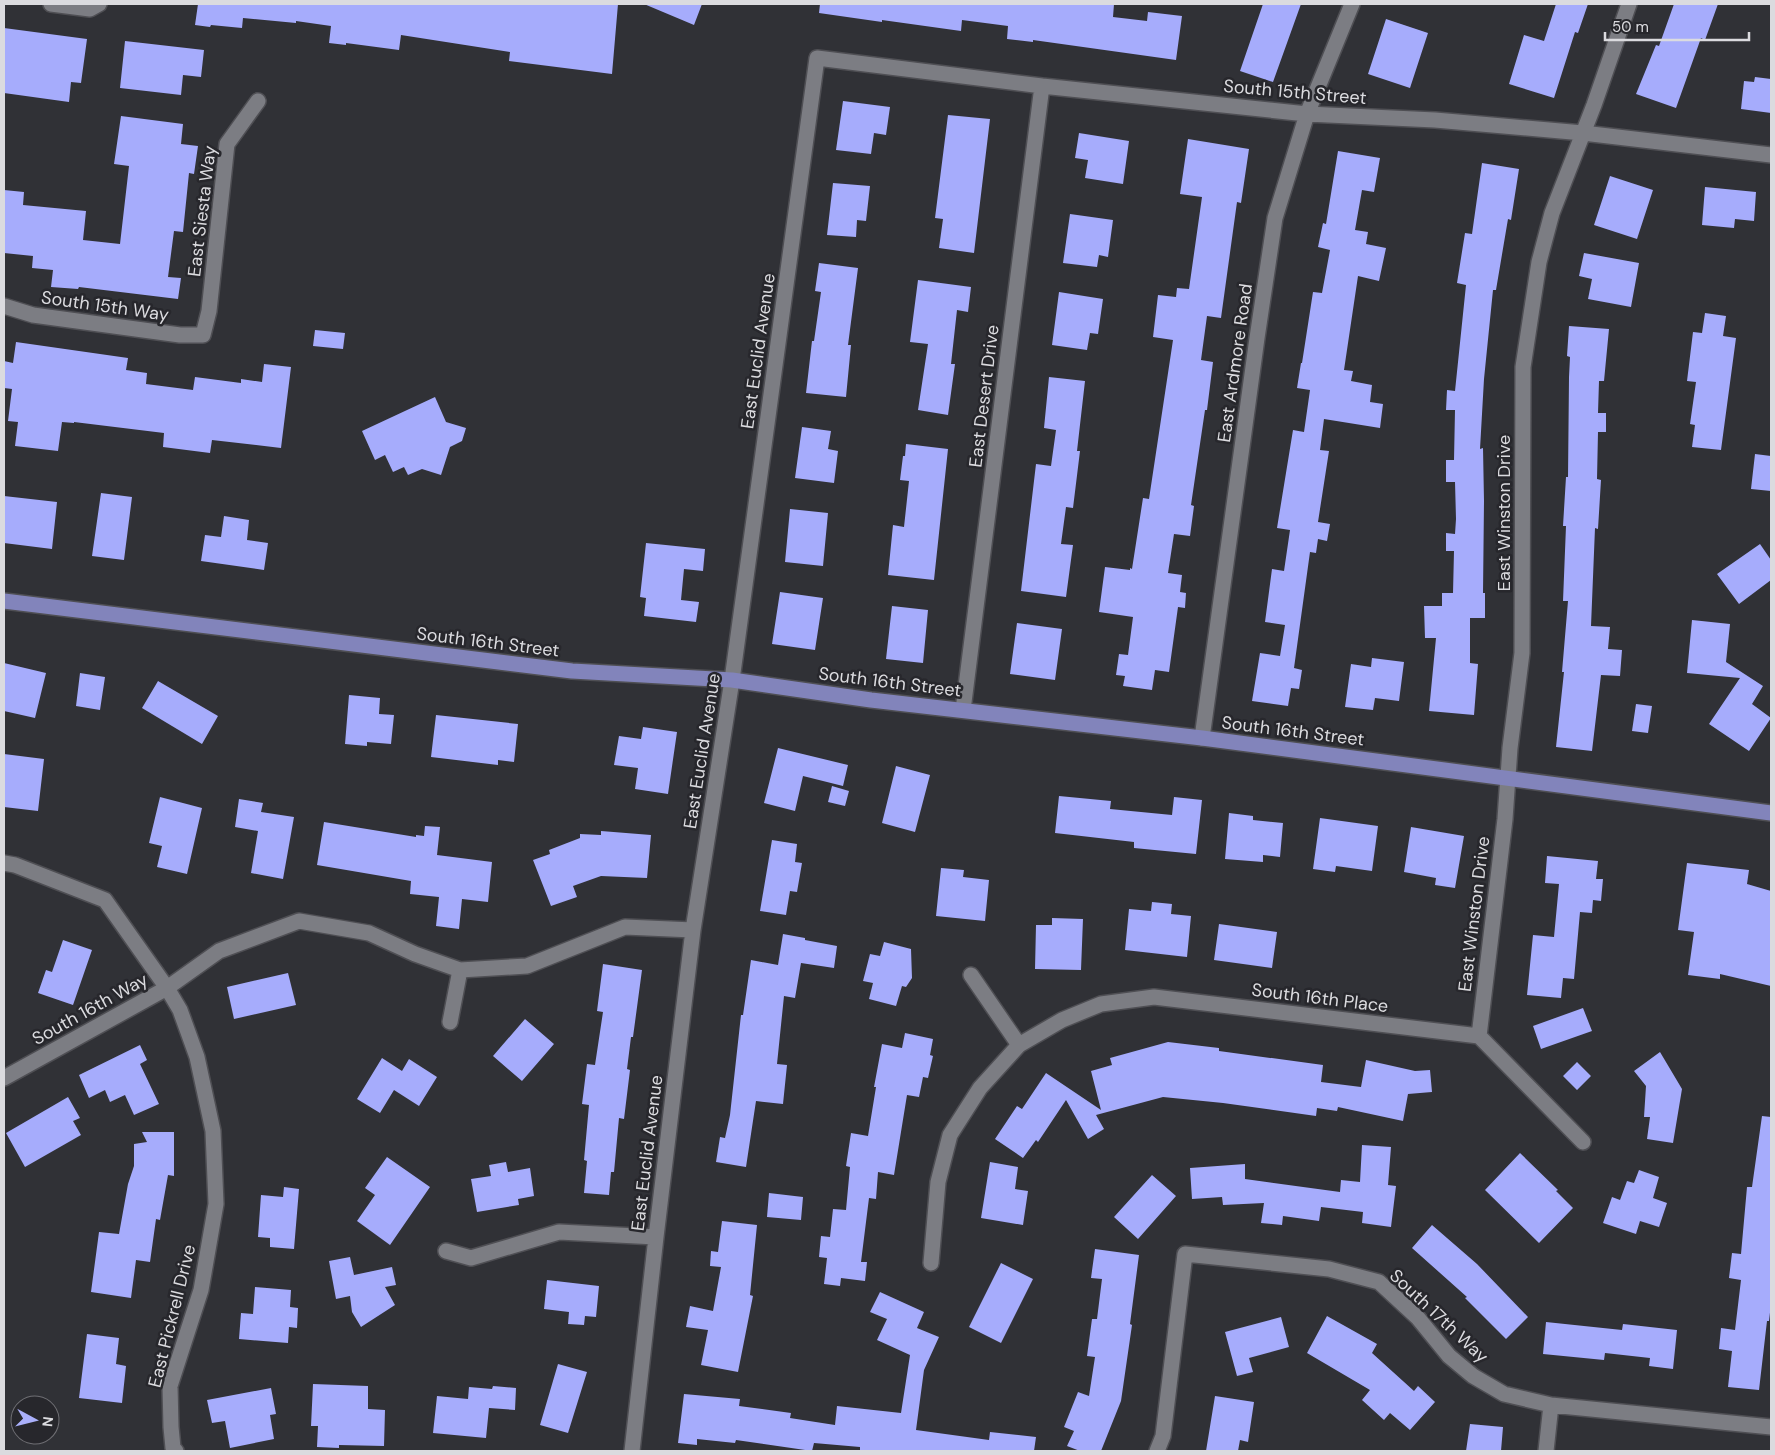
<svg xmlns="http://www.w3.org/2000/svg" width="1775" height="1455" viewBox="0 0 1775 1455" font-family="'DM Sans',sans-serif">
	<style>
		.building { fill: #a6acfc }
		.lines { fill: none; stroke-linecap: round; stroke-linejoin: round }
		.minor-casing { stroke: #4f4f54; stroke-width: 18 }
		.major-casing { stroke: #4f4f54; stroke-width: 18 }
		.minor { stroke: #7c7d83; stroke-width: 15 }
		.major { stroke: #8284bb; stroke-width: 15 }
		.labels { text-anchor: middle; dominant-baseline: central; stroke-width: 5; stroke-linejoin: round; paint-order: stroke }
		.street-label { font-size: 18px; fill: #dbdbdf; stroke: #27272c }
	</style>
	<rect width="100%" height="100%" fill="#303136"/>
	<path class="building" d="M198 4H618L612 74 509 61 510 52 401 35 399 50 346 43V45L329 43 331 26 296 21V23L243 18 242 28 211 25 210 27 195 25Z
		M644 4H702L694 25Z
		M820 4H1114L1113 17 1147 21 1148 12 1182 16 1176 60 1033 40V42L1007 39 1008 26 962 20 961 31 882 20V22L819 13Z
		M1263 4H1301L1273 82 1240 71Z
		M1556 4H1588L1578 33 1575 32 1554 98 1509 84 1524 35 1544 41Z
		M1674 4H1718L1705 40 1701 38 1676 108 1636 94 1656 45 1659 46Z
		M1386 19 1428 33 1410 88 1368 74Z
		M4 28 87 39 81 83 71 82 69 102 4 93Z
		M125 41 204 50 201 77 183 75 181 95 120 88Z
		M1755 77 1771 79V113L1741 109 1744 81 1754 82Z
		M843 101 890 107 886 135 874 133 871 154 836 150Z
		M948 115 990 119 974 253 939 248 943 219 935 218Z
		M121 116 183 124 181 144 198 146 194 174 189 173 183 232 174 231 168 277 181 278 178 299 79 287 78 289 51 287 53 270 32 268 33 256 4 253V190L24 192 23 205 86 211 83 240 120 244 129 166 114 164Z
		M1079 133 1129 141 1123 184 1085 178 1088 160 1075 158Z
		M1188 139 1249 149 1241 203 1237 202 1221 318 1207 316 1201 360 1213 362 1207 410H1205L1191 505 1194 506 1190 536 1174 534 1168 573 1182 575 1180 592 1186 593 1185 608 1178 607 1169 672 1155 670 1152 690 1123 686 1125 676 1116 675 1119 654 1128 655 1133 617 1099 612 1105 567 1130 570V568L1132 569 1143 498 1149 499 1173 340 1153 337 1158 295 1176 297 1177 288 1189 289 1202 197 1180 194Z
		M1338 151 1380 158 1374 192 1362 190 1355 230 1368 232 1366 244 1386 248 1379 281 1358 276 1344 370 1353 371 1351 381 1372 385 1370 402 1383 404 1380 428 1324 419 1320 450 1329 451 1318 522 1330 524 1327 541 1318 539 1316 553 1310 552 1294 668 1302 670 1299 689 1291 688 1288 706 1252 701 1260 653 1280 656 1285 625 1265 622 1272 569 1284 571 1290 530 1277 528 1293 430 1304 432 1310 390 1297 388 1301 363H1302L1313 292 1322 293 1330 250 1318 247 1323 223 1326 224Z
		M1482 163 1519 169 1511 220 1508 219 1496 290H1493L1484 379 1480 449 1483 448 1484 501 1483 593H1485V618H1470V663L1478 664 1474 715 1429 711 1436 638H1425L1424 606H1442V593H1453L1454 551H1446V533L1455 534 1456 519 1455 482H1446V460H1454L1455 410H1446L1447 390 1455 391 1466 285 1457 283 1465 233 1472 234Z
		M1610 176 1653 190 1637 239 1594 225Z
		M833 183 870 186 866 221 857 220 856 237 827 235Z
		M1705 187 1756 192 1754 221 1735 219 1734 228 1702 225Z
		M1070 214 1113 220 1108 257 1099 255 1097 267 1063 263Z
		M1584 253 1639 263 1631 307 1588 299 1592 279 1579 276Z
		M819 263 858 268 848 345H851L846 397 806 393 812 341H814L821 292 815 291Z
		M918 280 971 287 968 312 957 310 951 364H955L948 415 918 410 928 344 910 342Z
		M1059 292 1103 299 1098 334 1090 333 1087 350 1052 345Z
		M1705 313 1726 316 1723 336 1736 338 1721 450 1692 447 1695 425 1690 424 1696 382 1687 381 1693 332 1702 333Z
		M1569 326 1609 329 1604 381H1599L1598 413H1606V432H1598L1597 479 1601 480 1598 529 1595 528 1591 626 1610 627 1608 649 1622 650 1620 676 1601 675 1592 751 1556 747 1564 672H1562L1568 601H1563L1566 526H1563L1566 477H1568L1569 377 1570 357 1567 356Z
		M315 330 345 333 343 349 313 346Z
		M16 342 128 358 126 370 147 373 146 384 193 390 195 377 241 383V379L262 382 264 364 291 367 281 448 212 440 210 453 163 447 164 433 74 422V423L62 422 58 451 15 446 18 422 8 421 12 389 4 388V361L13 363Z
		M1049 377 1085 381 1077 451H1080L1073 508 1066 507 1061 544 1073 545 1066 597 1021 591 1036 464 1051 466 1056 430 1044 428Z
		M435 397 446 422 466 428 462 441 450 447 441 475 422 469 408 475 404 467 393 472 385 455 375 460 362 431Z
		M802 427 831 431 828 449 838 451 834 483 795 478Z
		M906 444 948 449 934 580 888 575 893 525 904 527 909 481 900 480 903 456H905Z
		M1755 454 1771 456V491L1751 489Z
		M101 493 132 497 124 560 92 556Z
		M4 496 57 502 52 549 4 543Z
		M790 509 828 513 823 566 785 562Z
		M224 516 249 520 247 540 268 543 264 570 201 561 205 535 221 537Z
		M646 543 705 549 703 571 684 569 681 600 699 602 696 622 644 616 646 598 640 597Z
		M1760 544 1771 560V580L1739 604 1717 574Z
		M780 592 823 598 815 650 772 644Z
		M892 606 928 610 923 663 886 659Z
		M1692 620 1730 624 1726 662 1763 686 1752 704 1771 718 1749 751 1709 724 1740 678 1687 673Z
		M1017 623 1062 629 1055 680 1010 674Z
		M1372 658 1404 662 1399 701 1375 698 1373 710 1345 707 1351 664 1371 667Z
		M4 663 46 673 35 718 4 711Z
		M80 673 105 677 100 710 76 706Z
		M158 681 218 716 202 744 142 708Z
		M349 695 380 698 379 714 394 715 391 744 367 742V746L345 744Z
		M1636 704 1652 706 1648 733 1632 731Z
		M436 715 518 724 514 762 498 760V765L431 757Z
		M643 727 677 732 668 794 635 789 638 768 614 765 619 736 641 739Z
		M778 748 848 765 843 786 803 776 795 811 764 803Z
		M4 754 44 759 38 811 4 807Z
		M896 766 930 775 915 832 882 823Z
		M832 786 849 791 845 806 828 802Z
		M1059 796 1111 801 1110 809 1172 815 1174 797 1202 800 1196 854 1134 848V842L1055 833Z
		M160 797 202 808 187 874 157 867 162 846 149 843Z
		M239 799 263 803 261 812 294 817 283 879 251 873 258 831 235 827Z
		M1229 813 1253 816V820L1283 823 1280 857 1263 855V862L1225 859Z
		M1320 818 1378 826 1372 871 1336 866 1335 872 1313 869Z
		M324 822 416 837V835L424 836 425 826 440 827 437 855 492 862 488 902 462 899 459 929 436 926 439 897 410 894 411 881 317 865Z
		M1411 827 1464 836 1455 888 1435 885 1436 878 1404 872Z
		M601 831 651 835 647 878 601 876 573 886 577 897 551 906 533 860 550 854 549 850 580 838V834L601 835Z
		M772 840 797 844 795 862 802 863 797 892 790 891 786 915 760 911Z
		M1547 856 1598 861 1596 879H1603L1601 901 1593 900 1592 913 1580 912 1574 979 1563 978 1561 998 1527 995 1533 935 1554 937 1559 884 1545 883Z
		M1687 863 1749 870 1747 884 1771 891V986L1720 974V979L1688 975 1694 932 1678 930Z
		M941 868 964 870 963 877 989 880 985 921 936 916Z
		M1152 902 1172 904 1171 914 1191 916 1187 957 1125 950 1129 909 1151 911Z
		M1052 918 1083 919 1081 970 1035 969 1036 925H1052Z
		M1219 924 1277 932 1272 968 1214 960Z
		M783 934 805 938V940L837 946 834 968 801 963 795 998 784 996 777 1064 787 1065 783 1104 756 1101 746 1167 716 1162 720 1137 725 1138 730 1115 741 1015H743L751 960 778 965Z
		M63 940 92 950 73 1005 38 993 46 970 52 972Z
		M884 942 911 949 912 978 906 987 902 986 896 1006 869 999 873 983 863 981 870 954 880 956Z
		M603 964 642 970 633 1037H631L627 1069 630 1070 624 1119 619 1118 614 1172H611L609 1195 584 1193 587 1161 584 1160 589 1105 582 1104 587 1064 595 1065 603 1012 597 1011Z
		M288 973 296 1005 234 1019 227 987Z
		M1583 1008 1592 1031 1541 1049 1533 1026Z
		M525 1019 554 1044 522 1081 493 1056Z
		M905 1033 933 1039 930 1055 933 1056 928 1078 923 1077 919 1097 907 1095 894 1175 878 1172 876 1199 869 1198 861 1262H867L865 1281 841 1278 840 1286 824 1284 827 1258 819 1257 821 1236 830 1237 833 1209 846 1210 850 1167 846 1166 851 1133 868 1136 876 1087H874L882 1044 902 1048Z
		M1168 1042 1219 1048V1051L1323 1065 1321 1082 1361 1087 1366 1060 1415 1071 1430 1070 1432 1092 1408 1094 1403 1121 1338 1107 1337 1111 1317 1108 1316 1116 1223 1103 1163 1097 1096 1115 1104 1129 1088 1139 1066 1100 1038 1142 1036 1140 1023 1158 995 1139 1017 1106 1022 1109 1046 1073 1101 1110 1091 1071 1112 1065 1110 1058Z
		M140 1045 147 1060 140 1064 159 1104 134 1115 125 1095 110 1102 105 1090 89 1098 79 1075Z
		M1660 1052 1682 1089 1673 1143 1647 1139 1650 1117H1644L1646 1086 1634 1071Z
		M382 1058 402 1071 409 1059 437 1077 419 1106 394 1090 380 1113 357 1099Z
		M1577 1062 1591 1076 1577 1090 1563 1076Z
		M68 1097 80 1118 73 1121 81 1135 25 1167 6 1133Z
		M1762 1116 1771 1117V1304L1769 1321H1767L1759 1390 1728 1387 1732 1351 1719 1349 1721 1328 1735 1330 1741 1280 1729 1278 1732 1253 1741 1254 1747 1187H1752Z
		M142 1132H174V1176L168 1175 160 1220 156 1219 150 1262 136 1260 131 1298 91 1292 99 1232 119 1234 128 1184 134 1166V1144L147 1142Z
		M1362 1145 1391 1147 1388 1185 1396 1186 1391 1227 1362 1223 1363 1212 1321 1207 1319 1221 1283 1216 1282 1225 1261 1223 1264 1203 1223 1205 1222 1197 1192 1199 1190 1168 1245 1164V1179L1340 1192 1341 1180 1360 1182Z
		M1520 1153 1558 1190 1556 1191 1573 1208 1539 1243 1485 1190Z
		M387 1157 430 1187 390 1245 357 1221 375 1195 365 1188Z
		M506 1162 508 1172 530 1168 534 1196 518 1199 519 1205 477 1212 471 1179 491 1176 489 1165Z
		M990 1162 1018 1167 1015 1189 1028 1191 1023 1225 981 1218Z
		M1639 1170 1659 1177 1653 1198 1667 1203 1659 1227 1640 1221 1636 1234 1603 1223 1612 1197 1620 1200 1627 1181 1634 1183Z
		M1152 1175 1176 1196 1138 1239 1114 1217Z
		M284 1187 299 1189 294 1249 270 1247V1238L258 1237 261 1195 283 1197Z
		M769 1193 803 1197 801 1220 767 1217Z
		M722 1221 757 1225 750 1295 753 1296 738 1372 701 1365 708 1330 686 1327 690 1306 713 1311 721 1267 710 1266 711 1251 718 1252Z
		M1432 1225 1477 1264 1528 1317 1506 1339 1465 1298 1467 1297 1412 1248Z
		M1095 1249 1139 1255 1130 1324 1132 1325 1121 1401 1101 1451H1080L1067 1446 1074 1431 1064 1427 1078 1392 1089 1396 1095 1357 1087 1356 1092 1319H1097L1102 1279 1091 1278Z
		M350 1257 354 1275 392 1267 396 1285 385 1287 395 1305 361 1327 352 1312 350 1296 336 1299 329 1261Z
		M1001 1263 1033 1279 1001 1343 969 1327Z
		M547 1280 599 1286 596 1317 585 1316 584 1325 568 1324 569 1312 544 1309Z
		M255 1287 291 1290 290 1307 298 1308 297 1328 289 1327 288 1343 239 1339 241 1313 253 1314Z
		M880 1292 924 1312 917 1328 939 1337 924 1370 916 1430 989 1440 990 1432 1036 1437 1034 1451H860V1447L814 1443 812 1451 736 1440 735 1443 697 1439V1445L678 1443 684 1394 740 1399 739 1406 791 1413 790 1418 835 1425 837 1406 901 1413 910 1355 877 1340 887 1319 870 1312Z
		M1327 1316 1377 1344 1372 1353 1414 1391 1418 1386 1435 1402 1410 1430 1390 1413 1384 1420 1362 1400 1370 1390 1307 1353Z
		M1281 1317 1289 1347 1249 1358 1253 1372 1237 1376 1225 1332Z
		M1546 1322 1622 1330 1623 1324 1677 1330 1673 1369 1649 1366 1650 1358 1605 1353 1604 1360 1543 1354Z
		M87 1334 119 1338 116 1364 126 1366 122 1403 79 1398Z
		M558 1364 587 1372 568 1433 540 1425Z
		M313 1384 368 1386V1409L385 1410 384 1446 339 1445V1448L317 1447 318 1426H311Z
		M493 1386 516 1388 515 1410 489 1408 486 1438 433 1433 437 1396 468 1399 469 1387 492 1389Z
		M271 1388 276 1414 270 1415 274 1439 230 1448 225 1421 212 1423 207 1400Z
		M1215 1396 1254 1402 1248 1442 1240 1440 1238 1451H1206Z
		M1470 1424 1503 1427 1501 1451H1466Z"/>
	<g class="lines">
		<g class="minor-casing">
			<path id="minor" d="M51 4 90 9 99 4
				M4 306 33 315 180 335H203L209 311 227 144 258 101
				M963 710 1042 86
				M1202 738 1257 338 1275 218 1307 114 1352 4
				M4 863 15 865 105 900 167 988 219 951 299 921 369 933 415 954 460 970 527 966 625 927 693 930
				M971 975 1019 1045
				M450 1022 460 970
				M1479 1036 1505 819 1510 748 1522 653 1523 367 1539 262 1552 213 1594 105 1629 4
				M4 1078 167 988 180 1010 197 1057 213 1131 216 1204 201 1290 170 1386 171 1427 173 1448 176 1451
				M446 1251 471 1258 559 1232 656 1237
				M931 1263 938 1182 950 1135 980 1088 1019 1045 1062 1020 1101 1004 1154 997 1479 1036 1583 1142
				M632 1451 656 1237 693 930 732 680 817 58 1042 86 1307 114 1435 120 1583 133 1771 155
				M1157 1451 1163 1436 1185 1254 1329 1269 1379 1282 1418 1318 1449 1356 1473 1376 1504 1394 1551 1405 1771 1427
				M1546 1451 1551 1405"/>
		</g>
		<g class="major-casing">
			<path id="major" d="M4 601 572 671 732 680 871 700 1202 738 1771 813"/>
		</g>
		<use href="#minor" class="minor"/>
		<use href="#major" class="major"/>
	</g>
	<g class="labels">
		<g class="street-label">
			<text transform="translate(1295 92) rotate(5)">South 15th Street</text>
			<text transform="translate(202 211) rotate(-83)">East Siesta Way</text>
			<text transform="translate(105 306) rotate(8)">South 15th Way</text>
			<text transform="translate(758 351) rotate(-82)">East Euclid Avenue</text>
			<text transform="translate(1235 363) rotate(-82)">East Ardmore Road</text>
			<text transform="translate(984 396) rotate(-83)">East Desert Drive</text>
			<text transform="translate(1504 513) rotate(-90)">East Winston Drive</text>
			<text transform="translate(488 642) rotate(7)">South 16th Street</text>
			<text transform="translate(890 682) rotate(7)">South 16th Street</text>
			<text transform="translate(1293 731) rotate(7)">South 16th Street</text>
			<text transform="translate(702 751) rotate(-81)">East Euclid Avenue</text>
			<text transform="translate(1474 914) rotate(-83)">East Winston Drive</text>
			<text transform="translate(1320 998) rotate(7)">South 16th Place</text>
			<text transform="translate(90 1009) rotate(-29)">South 16th Way</text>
			<text transform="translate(647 1153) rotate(-83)">East Euclid Avenue</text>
			<text transform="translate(172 1316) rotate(-76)">East Pickrell Drive</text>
			<text transform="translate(1439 1316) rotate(43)">South 17th Way</text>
		</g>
	</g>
	<rect width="1775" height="1455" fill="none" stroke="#dbdbdf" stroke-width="10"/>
	<g transform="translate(35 1420) rotate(97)"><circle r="24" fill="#27272c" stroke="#6f6f74"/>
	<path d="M0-4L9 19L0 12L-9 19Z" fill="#aab0fb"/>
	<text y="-8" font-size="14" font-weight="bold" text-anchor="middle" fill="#dbdbdf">N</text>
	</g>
	<path d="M1605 32v8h144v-8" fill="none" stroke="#dbdbdf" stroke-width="2.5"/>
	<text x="1612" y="32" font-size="15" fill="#dbdbdf" stroke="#27272c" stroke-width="4" paint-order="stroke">50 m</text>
</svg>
